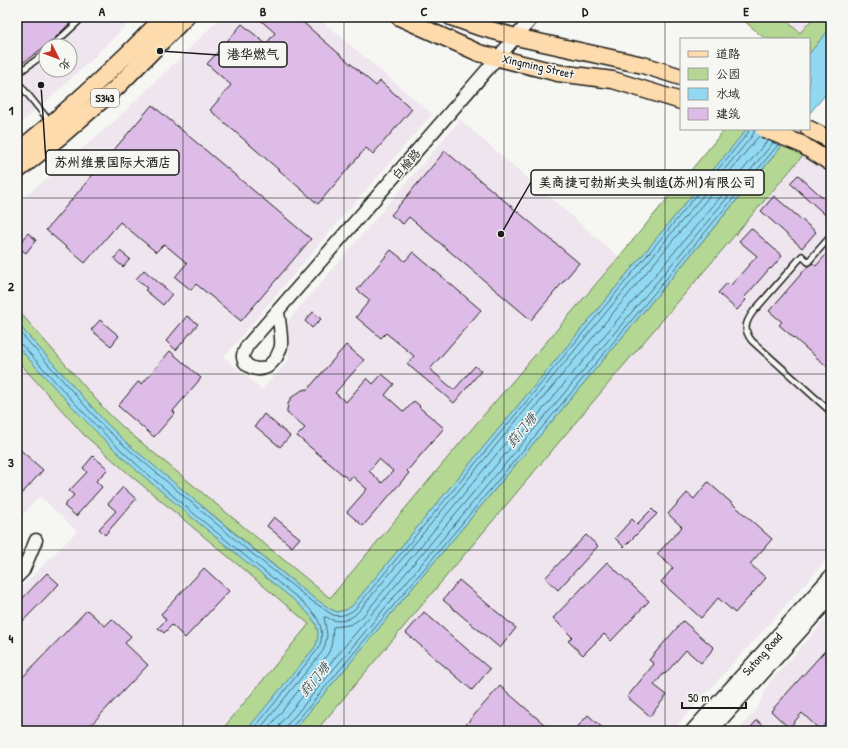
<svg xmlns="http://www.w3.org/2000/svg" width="848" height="748" viewBox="0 0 848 748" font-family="'Patrick Hand','LXGW WenKai TC',sans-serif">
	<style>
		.built { fill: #eee5ef; fill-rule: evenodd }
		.green { fill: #b4d893; stroke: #687a58 }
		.water { fill: #91d9f2; stroke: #628d9c }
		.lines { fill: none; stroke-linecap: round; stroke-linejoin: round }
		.shore { stroke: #4b6872; stroke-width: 1 }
		.building { fill: #ddbce8; stroke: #1c1c1c; fill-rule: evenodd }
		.service-casing { stroke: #1c1c1c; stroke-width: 8 }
		.tertiary-casing { stroke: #1c1c1c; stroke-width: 15 }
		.secondary-casing { stroke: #1c1c1c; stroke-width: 17 }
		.primary-casing { stroke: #1c1c1c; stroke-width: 19 }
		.service { stroke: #f6f6f2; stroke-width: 5 }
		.tertiary { stroke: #f6f6f2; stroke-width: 12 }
		.secondary { stroke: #f6f6f2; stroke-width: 14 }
		.primary { stroke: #fedbac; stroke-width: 16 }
		.primary-bridge-casing { stroke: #1c1c1c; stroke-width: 19; stroke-linecap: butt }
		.primary-bridge { stroke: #fedbac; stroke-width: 16 }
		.grid { fill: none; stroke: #1c1c1c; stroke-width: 1; stroke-opacity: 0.55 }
		.labels { text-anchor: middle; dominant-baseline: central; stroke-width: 3; stroke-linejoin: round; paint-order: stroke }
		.shield { fill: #f6f6f2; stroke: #5d5d5c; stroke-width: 1 }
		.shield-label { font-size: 11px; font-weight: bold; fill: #1c1c1c }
		.street-label { font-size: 12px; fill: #1c1c1c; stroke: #f6f6f2 }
		.water-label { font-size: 13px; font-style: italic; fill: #3f555c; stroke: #f6f6f2 }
		.leader { fill: none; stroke: #1c1c1c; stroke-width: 1.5 }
		.callout-dot { fill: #1c1c1c; stroke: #f6f6f2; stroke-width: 1.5 }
		.callout { fill: #f6f6f2; stroke: #1c1c1c; stroke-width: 1.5 }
		.callout-label { font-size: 13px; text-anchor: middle; font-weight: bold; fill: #1c1c1c }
		.neatline { fill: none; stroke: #1c1c1c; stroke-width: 1.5 }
		.grid-label { font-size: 13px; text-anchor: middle; font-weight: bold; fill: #1c1c1c }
	</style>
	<rect width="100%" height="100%" fill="#f6f6f2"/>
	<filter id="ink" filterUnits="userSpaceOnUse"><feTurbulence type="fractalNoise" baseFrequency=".025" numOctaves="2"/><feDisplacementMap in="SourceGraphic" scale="8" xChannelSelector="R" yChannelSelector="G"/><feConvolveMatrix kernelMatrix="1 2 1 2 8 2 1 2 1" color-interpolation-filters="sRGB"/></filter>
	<g filter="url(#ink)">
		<path class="built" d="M17 17H134L95 56 48 100 17 125ZM46 46H70V70H46Z
			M221 17H317L432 114 326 236 224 357 262 390 289 359 288 321 460 120 619 257 476 424 330 599 125 429 107 412 17 309V202L48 178 118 118 178 60Z
			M489 17H515L505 28Z
			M782 17H814L800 33Z
			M805 153 831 176V555L672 731H316L613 378Z
			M17 360 84 435 130 475 309 624 221 731H17V592L77 531 40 496 17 521Z
			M831 614V731H738L757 709 769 683Z"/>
		<path class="green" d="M740 17H782L800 33 814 17H831V27L809 54V39H765Z
			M725 129H747L352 606 346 610 337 612 332 610 311 596 167 477 128 444 107 424 17 323V309L107 412 125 429 330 598 476 424 619 257Z
			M788 139 805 153 613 378 316 731H293Z
			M17 346C50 382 83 419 119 454 143 477 169 497 194 519 221 541 247 563 274 584 285 593 307 609 314 621 319 629 319 639 315 647L246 731H221L309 624 130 475 84 435 17 360Z"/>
		<path class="water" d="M831 27V88L809 114V54Z
			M747 129H796L293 731H246L315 647C319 639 319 629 314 621 307 609 285 593 274 584 247 563 221 541 194 519 169 497 143 477 119 454 83 420 50 382 17 346V323L107 424 128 444 248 545 311 596 332 610 337 612 346 610 352 606Z"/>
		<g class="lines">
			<path class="shore" d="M17 329 104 427 126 447 245 548 299 591 309 599 333 615C341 617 348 614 355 609L748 133 749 129
				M17 343 22 345C54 380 86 417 121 450 146 474 173 495 199 518 224 538 248 559 274 579 286 589 305 602 315 615 322 624 324 638 318 649L252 731
				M258 731 323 651 325 645 327 635 324 617C328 617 329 619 333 620 343 623 352 618 358 612L752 136 754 132V129
				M266 731 327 655C333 646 332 638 333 627 347 625 351 627 363 616L759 136
				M279 731 280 724 283 720 768 140
				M285 731 286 727 288 724 773 143
				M291 731 292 727 778 145"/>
		</g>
		<path class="building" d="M23 17H76L51 42 17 67V22Z
			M257 17H297L376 86 380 81 412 109 373 154 366 148 318 204 210 110 231 85 207 64 242 24 266 44 275 33Z
			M152 105 311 239 241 321 196 284 191 290 175 277 187 263 164 244 156 252 120 222 85 263 46 230Z
			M445 151 579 263 531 320 409 217 403 224 391 215Z
			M798 175 831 205V220L790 183Z
			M774 196 816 232 802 248 761 211Z
			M751 228 782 256 771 269 770 268 744 298 746 300 737 310 718 293 727 283 730 286 757 256 739 241Z
			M28 233 36 240 26 253 18 247Z
			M831 249V370L779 325 782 322 769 311 808 266 813 263 816 266Z
			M391 250 405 261 413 252 481 310 430 369 454 390 475 366 481 371 454 403 407 364 414 356 386 333 381 338 356 317 370 300 357 290Z
			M120 251 130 259 123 267 114 259Z
			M144 270 172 294 163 305 145 290 147 288 136 279Z
			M313 312 321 319 312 328 305 321Z
			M187 316 198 324 176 350 166 341Z
			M100 320 119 336 111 346 91 330Z
			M346 345 364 360 335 393 346 402 367 378 373 384 382 374 394 384 385 395 404 412 414 401 420 406 419 407 444 428 407 471 409 473 363 526 347 512 367 489 352 476 349 480 297 436 305 428 287 413V410L288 404 291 398 302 390 308 389ZM379 459 393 471 382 483 369 471Z
			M170 351 201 378 173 411 175 413 154 437 118 406 138 382 142 384Z
			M264 414 290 436 280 447 255 426Z
			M17 447 43 470 17 499Z
			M93 456 108 469 96 481 102 487 76 516 64 506 74 495 69 491 87 472 83 468Z
			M708 482 772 539 750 564 766 578 735 613 718 598 701 618 661 582 673 568 657 554 682 527 668 514 687 493 694 499Z
			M123 487 136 499 105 535 99 529 116 511 108 504Z
			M652 509 657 514 624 547 615 538 632 519 637 524Z
			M274 517 300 538 292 547 267 526Z
			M586 535 598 546 558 590 545 578Z
			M607 562 649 601 611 641 604 634 583 655 568 641 572 637 553 618Z
			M204 568 229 591 185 638 172 625 164 633 158 628 166 620 161 614Z
			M47 573 59 584 17 627V604Z
			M459 580 516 628 500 648 443 600Z
			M87 610 105 626 112 619 131 636 125 643 148 665 85 731H17V683Z
			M424 612 490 669 472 690 406 633Z
			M683 621 714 648 701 663 686 650 665 674 664 673 654 685 667 695 650 716 627 697 654 664 649 660Z
			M831 644V718L820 730 802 713 789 728 771 711Z
			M500 686 552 731H460Z
			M588 715 606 731H574Z
			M757 720 769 731H748Z"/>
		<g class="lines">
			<g class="service-casing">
				<path id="service" d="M52 46 78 22 81 17
					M17 74 36 60 46 52
					M17 81 50 122
					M831 236 808 262 802 256 753 312C745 323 743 330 752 341L831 412"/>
			</g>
			<g class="tertiary-casing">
				<path id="tertiary" d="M278 311C279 322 282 336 281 346 280 351 278 354 276 358 273 361 270 365 267 367 258 372 242 367 243 355 244 352 246 349 247 346L533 17
					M17 577 23 571 36 540"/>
			</g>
			<g class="secondary-casing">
				<path id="secondary" d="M693 731 831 577
					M710 731 831 596"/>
			</g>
			<g class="primary-casing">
				<path id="primary" d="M399 17 479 53 558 73 613 80 681 101
					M451 17 476 26 516 37 643 65 681 77
					M809 129 831 140
					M801 144 831 163
					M17 152C69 110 118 65 164 17
					M17 171 62 135 116 88 186 17"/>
			</g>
			<use href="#service" class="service"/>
			<use href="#tertiary" class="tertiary"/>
			<use href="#secondary" class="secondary"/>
			<use href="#primary" class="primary"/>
			<g class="primary-bridge-casing">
				<path id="primary-bridge" d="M764 129 801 144"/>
			</g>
			<use href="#primary-bridge" class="primary-bridge"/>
		</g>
	</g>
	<path class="grid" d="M183 17V731M344 17V731M504 17V731M665 17V731M17 198H831M17 374H831M17 550H831"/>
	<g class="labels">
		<rect class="shield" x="91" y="89" width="28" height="18" rx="3"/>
		<g class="shield-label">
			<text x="105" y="98">S343</text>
		</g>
		<g class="street-label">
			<text transform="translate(538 66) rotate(13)">Xingming Street</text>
			<text transform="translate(406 164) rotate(-49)">白榆路</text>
			<text transform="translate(762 654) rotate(-48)">Sutong Road</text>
		</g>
		<g class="water-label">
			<text transform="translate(521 430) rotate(-50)">葑门塘</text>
			<text transform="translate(314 679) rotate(-50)">葑门塘</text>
		</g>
	</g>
	<path class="leader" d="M160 51L219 55M41 85L46 162M501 234L531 182"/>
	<g class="callout-dot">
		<circle cx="160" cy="51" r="4"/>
		<circle cx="41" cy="85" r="4"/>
		<circle cx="501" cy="234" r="4"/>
	</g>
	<g class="callout">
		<rect x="219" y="42" width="68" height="25" rx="4"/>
		<rect x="46" y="150" width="133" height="25" rx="4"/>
		<rect x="531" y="170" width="233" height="25" rx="4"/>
	</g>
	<g class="callout-label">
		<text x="253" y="59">港华燃气</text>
		<text x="113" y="167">苏州维景国际大酒店</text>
		<text x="647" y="187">美商捷可勃斯夹头制造(苏州)有限公司</text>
	</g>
	<rect width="848" height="748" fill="none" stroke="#f6f6f2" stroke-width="44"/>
	<rect x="680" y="38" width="130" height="92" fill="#f6f6f2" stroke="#9f9f9c"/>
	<rect x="688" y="51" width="20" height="6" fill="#fedbac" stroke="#9f9f9c"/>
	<text x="716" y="58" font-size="12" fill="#1c1c1c">道路</text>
	<rect x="688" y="68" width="20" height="12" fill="#b4d893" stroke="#9f9f9c"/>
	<text x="716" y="78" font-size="12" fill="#1c1c1c">公园</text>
	<rect x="688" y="88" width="20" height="12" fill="#91d9f2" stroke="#9f9f9c"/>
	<text x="716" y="98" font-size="12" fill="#1c1c1c">水域</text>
	<rect x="688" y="108" width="20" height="12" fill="#ddbce8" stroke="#9f9f9c"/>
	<text x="716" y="118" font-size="12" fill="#1c1c1c">建筑</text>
	<g transform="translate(58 58) rotate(132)"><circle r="19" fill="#f6f6f2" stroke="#9f9f9c"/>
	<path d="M0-3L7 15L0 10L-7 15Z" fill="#c8321e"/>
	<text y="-6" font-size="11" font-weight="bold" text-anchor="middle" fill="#1c1c1c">北</text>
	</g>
	<path d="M682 702v6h64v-6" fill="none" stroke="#1c1c1c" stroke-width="2"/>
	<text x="688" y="702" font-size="12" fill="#1c1c1c" stroke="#f6f6f2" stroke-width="3" paint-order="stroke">50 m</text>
	<rect x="22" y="22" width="804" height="704" class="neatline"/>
	<g class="grid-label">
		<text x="102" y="16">A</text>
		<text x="263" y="16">B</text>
		<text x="424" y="16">C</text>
		<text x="585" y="16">D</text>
		<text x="746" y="16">E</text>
		<text x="11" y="115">1</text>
		<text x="11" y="291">2</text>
		<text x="11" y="467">3</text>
		<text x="11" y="643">4</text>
	</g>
</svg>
